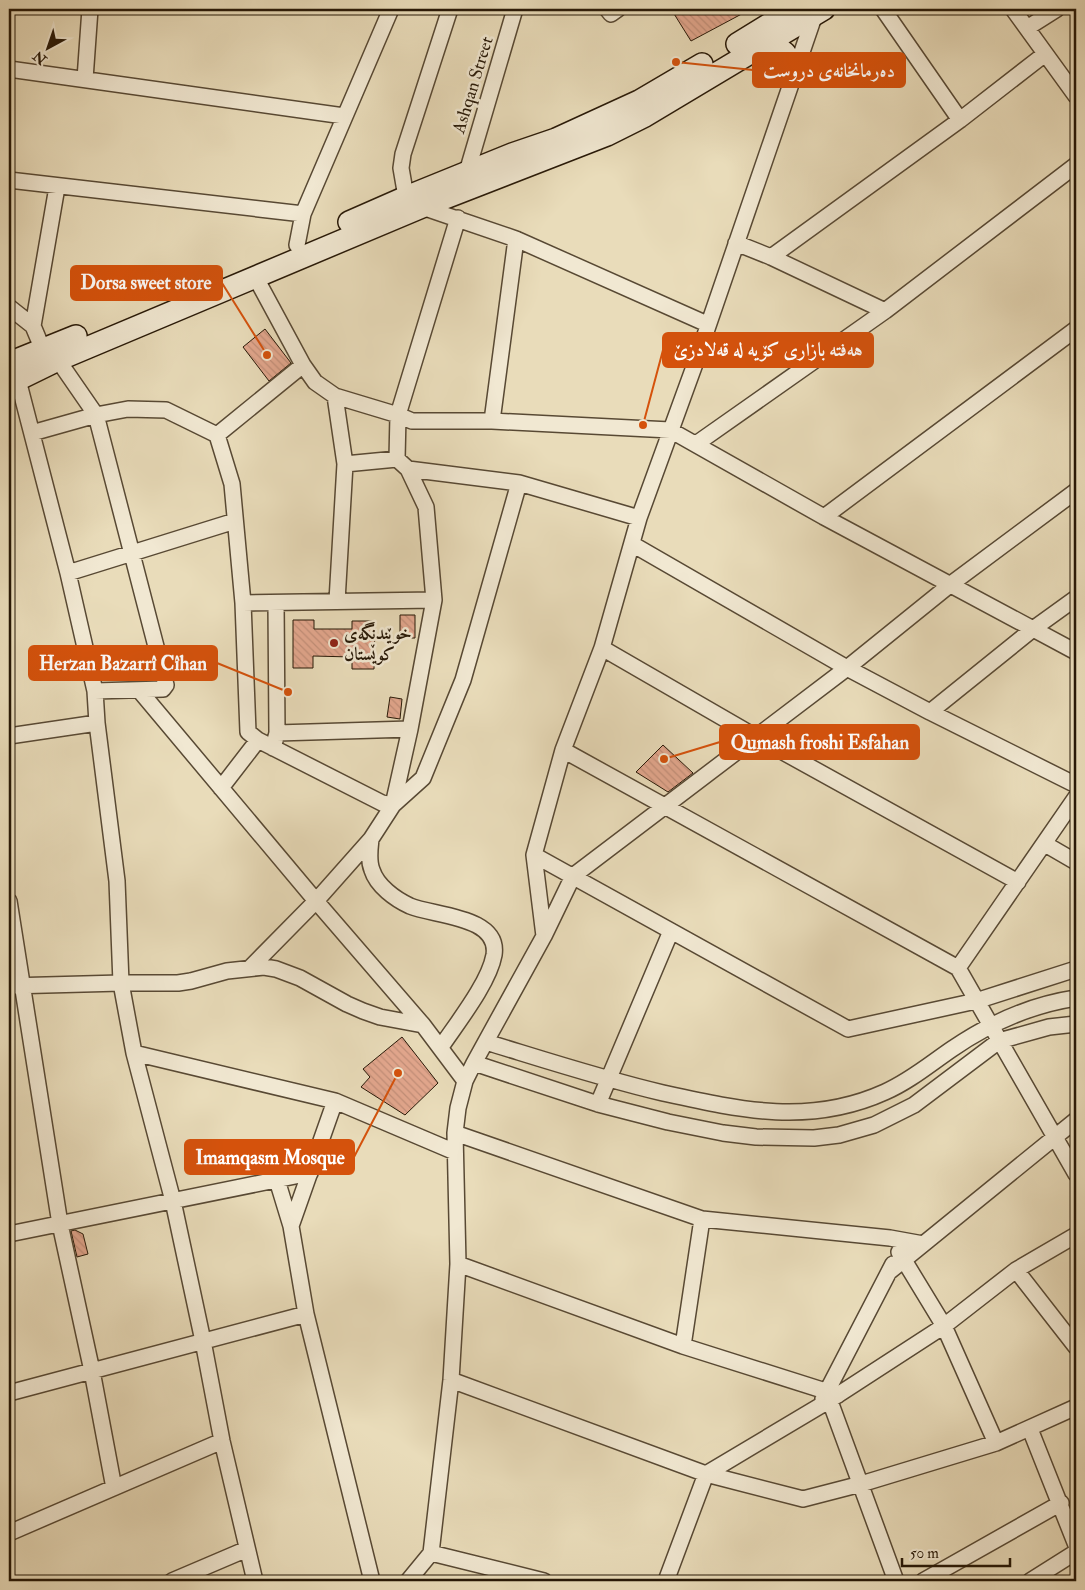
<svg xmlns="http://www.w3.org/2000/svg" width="1085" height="1590" viewBox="0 0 1085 1590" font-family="'IM FELL Double Pica',Amiri,serif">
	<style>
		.building { fill: url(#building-back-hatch); stroke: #271807 }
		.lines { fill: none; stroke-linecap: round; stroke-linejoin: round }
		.street-casing { stroke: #584934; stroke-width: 18 }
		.secondary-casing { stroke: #271807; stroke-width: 24 }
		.street { stroke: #f1e8d2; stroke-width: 15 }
		.secondary { stroke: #f1e8d2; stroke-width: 21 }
		.poi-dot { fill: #8f2418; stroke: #f1e8d2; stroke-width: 2 }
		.labels { text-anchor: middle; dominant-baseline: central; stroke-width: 5; stroke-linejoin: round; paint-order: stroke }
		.street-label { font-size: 18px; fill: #271807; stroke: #f1e8d2 }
		.poi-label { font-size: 18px; font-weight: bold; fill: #271807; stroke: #f1e8d2; text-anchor: start }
		.leader { fill: none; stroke: #d5520c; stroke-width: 2 }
		.callout-dot { fill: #d5520c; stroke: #f1e8d2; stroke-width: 2 }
		.callout { fill: #d5520c; stroke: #d5520c; stroke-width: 2 }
		.callout-label { font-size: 19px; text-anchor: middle; font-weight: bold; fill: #fff }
	</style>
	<defs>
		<pattern id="building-back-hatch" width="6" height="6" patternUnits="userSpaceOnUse" patternTransform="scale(1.25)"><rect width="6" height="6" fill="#e3a78e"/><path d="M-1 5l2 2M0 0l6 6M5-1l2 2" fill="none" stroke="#c38f79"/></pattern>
	</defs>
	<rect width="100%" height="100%" fill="#e9dcba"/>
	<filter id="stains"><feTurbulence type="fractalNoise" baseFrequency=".004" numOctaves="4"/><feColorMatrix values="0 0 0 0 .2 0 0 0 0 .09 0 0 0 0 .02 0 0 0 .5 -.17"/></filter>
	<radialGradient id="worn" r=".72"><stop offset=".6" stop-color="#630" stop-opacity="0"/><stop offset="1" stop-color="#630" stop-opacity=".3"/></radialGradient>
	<path class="building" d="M671 9H751L691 41Z
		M265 329 291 363 269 381 243 347Z
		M400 615H415V638H400Z
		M293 620H314V629H352V621H375L374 669H352V657L313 656V668H293Z
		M390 697 402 699 400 719 387 717Z
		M663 745 693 773 668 792 636 772Z
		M402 1037 438 1083 405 1115 361 1087 370 1077 363 1069Z
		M75 1230 83 1234 88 1254 77 1257 71 1231Z"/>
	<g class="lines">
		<g class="street-casing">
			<path id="street" d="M607 9 611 14 618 9
				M883 9 960 120
				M1013 9 1076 96
				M1027 28 1057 9
				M9 69 344 116
				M85 79 90 9
				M467 172 515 9
				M9 180 303 214
				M406 197 401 168 403 154 450 9
				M422 207 516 239 707 324
				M736 243 771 257 885 311
				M297 245 303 214 391 9
				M771 257 960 120 1045 54
				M256 278 303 365 315 382 335 396 398 415 412 421H492L670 430 824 517 1076 652
				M9 307 33 326 43 350
				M33 326 57 187
				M58 360 96 415 128 409 166 410 217 435 232 484 243 603 248 732 258 740 382 803 393 805 371 839 316 901 250 968
				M18 380 68 573 95 691 97 723 117 881 121 983 134 1053 173 1201 203 1341 222 1441 255 1581
				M335 396 345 464 337 601
				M492 421 516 239
				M32 433 96 415 166 685 163 689 95 691
				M217 435 303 365
				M696 444 885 311 1076 165
				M345 464 397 459
				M408 469 519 483 639 518
				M824 517 1076 329
				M632 544 847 668 930 712 1076 785
				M68 573 235 521
				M243 603 434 600
				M602 648 756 737 1018 882
				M139 690 316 901 423 1025
				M930 712 1033 629 1076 598
				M277 733 410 729
				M9 736 97 723
				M273 748 277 733 276 603
				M563 750 958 968 1076 1174
				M221 788 258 740
				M393 805 410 729 434 600 426 507 408 469 397 459 398 415 458 218
				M393 805 423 778 463 680 519 483
				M371 839C370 849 368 860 372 870 377 886 395 899 410 906 434 916 500 916 494 955 489 983 457 1023 441 1047
				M1045 844 1076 862
				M534 855 848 1029 976 1001 1076 969
				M9 901 60 1224 92 1371 114 1488
				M544 936 573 876 847 668 951 584 1076 491
				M958 968 1076 797
				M9 986 121 983H178L191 981 227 971 264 967 276 969 300 978 347 1004 363 1011 380 1017 423 1025 465 1081
				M486 1042C545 1060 603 1079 663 1093 740 1110 810 1126 885 1092 910 1081 930 1064 952 1049 990 1023 1030 1005 1076 998
				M134 1053 335 1101 455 1152
				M474 1063 598 1104 668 1122 723 1133 756 1137 814 1138 839 1135 874 1125 914 1105 999 1041 1049 1027 1076 1024
				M598 1104 671 931
				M455 1133 702 1219 890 1238 923 1244
				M277 1180 291 1226 306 1314 372 1581
				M291 1226 335 1101
				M9 1234 310 1173
				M899 1252 944 1326 996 1443
				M458 1264 683 1346 838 1395
				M1016 1270 1076 1347
				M889 1272 1076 1120
				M683 1346 702 1219
				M451 1380 706 1474 803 1499 861 1484 996 1443 1076 1407
				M9 1393 306 1314
				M827 1393 896 1581
				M823 1399 893 1264
				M1030 1429 1076 1545
				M9 1533 222 1441
				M431 1553 544 1581
				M172 1581 247 1549
				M408 1581 431 1553 451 1380 458 1264 455 1133 458 1108 465 1081 474 1063 544 936 534 855 563 750 602 648 639 518 695 364 816 11
				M666 1581 706 1474 830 1400 944 1326 1016 1270 1076 1235
				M923 1581 1061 1503
				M1030 1581 1076 1552"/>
		</g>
		<g class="secondary-casing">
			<path id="secondary" d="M769 41 785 53 796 69
				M737 44 794 9
				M349 222 406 197 512 154 556 139 639 101 702 64
				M9 363 76 336
				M9 384 58 360 422 207 607 135 645 116 824 9"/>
		</g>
		<use href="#street" class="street"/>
		<use href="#secondary" class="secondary"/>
	</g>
	<circle class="poi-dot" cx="334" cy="643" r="5"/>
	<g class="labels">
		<g class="street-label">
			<text transform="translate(473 85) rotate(-73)">Ashqan Street</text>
		</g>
		<g class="poi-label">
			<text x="344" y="633">خوێندنگەی<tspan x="344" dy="21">کوێستان</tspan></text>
		</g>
	</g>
	<path class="leader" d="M676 62L753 70M267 355L222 283M643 425L663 350M288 692L217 663M664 759L720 742M398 1073L354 1157"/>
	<g class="callout-dot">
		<circle cx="676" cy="62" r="5"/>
		<circle cx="267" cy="355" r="5"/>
		<circle cx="643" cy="425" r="5"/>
		<circle cx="288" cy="692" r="5"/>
		<circle cx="664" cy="759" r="5"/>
		<circle cx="398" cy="1073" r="5"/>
	</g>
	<g class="callout">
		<rect x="753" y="53" width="152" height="34" rx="5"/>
		<rect x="71" y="266" width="151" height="34" rx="5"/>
		<rect x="663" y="333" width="210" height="34" rx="5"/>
		<rect x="29" y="646" width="188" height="34" rx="5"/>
		<rect x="720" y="725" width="199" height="34" rx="5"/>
		<rect x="185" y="1140" width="169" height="34" rx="5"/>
	</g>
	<g class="callout-label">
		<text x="829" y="77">دەرمانخانەی دروست</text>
		<text x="146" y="289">Dorsa sweet store</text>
		<text x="768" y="356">هەفتە بازاری کۆیە لە قەلادزێ</text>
		<text x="123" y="670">Herzan Bazarrî Cîhan</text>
		<text x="820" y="749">Qumash froshi Esfahan</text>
		<text x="270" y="1164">Imamqasm Mosque</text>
	</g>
	<rect width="1085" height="1590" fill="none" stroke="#e9dcba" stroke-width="30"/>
	<rect x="10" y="10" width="1065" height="1570" fill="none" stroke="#271807" stroke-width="2.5"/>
	<rect x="15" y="15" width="1055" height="1560" fill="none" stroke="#271807"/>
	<g transform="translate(48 48) rotate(220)" stroke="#f1e8d2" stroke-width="4" paint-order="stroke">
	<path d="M0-4L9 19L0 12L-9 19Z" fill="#271807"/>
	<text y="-8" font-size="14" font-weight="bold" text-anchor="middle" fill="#271807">N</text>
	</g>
	<path d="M902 1558v8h108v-8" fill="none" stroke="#271807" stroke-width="2.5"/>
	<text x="910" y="1558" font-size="15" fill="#271807" stroke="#f1e8d2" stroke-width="4" paint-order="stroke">50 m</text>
	<rect width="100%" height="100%" filter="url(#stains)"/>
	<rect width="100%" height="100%" fill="url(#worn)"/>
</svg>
